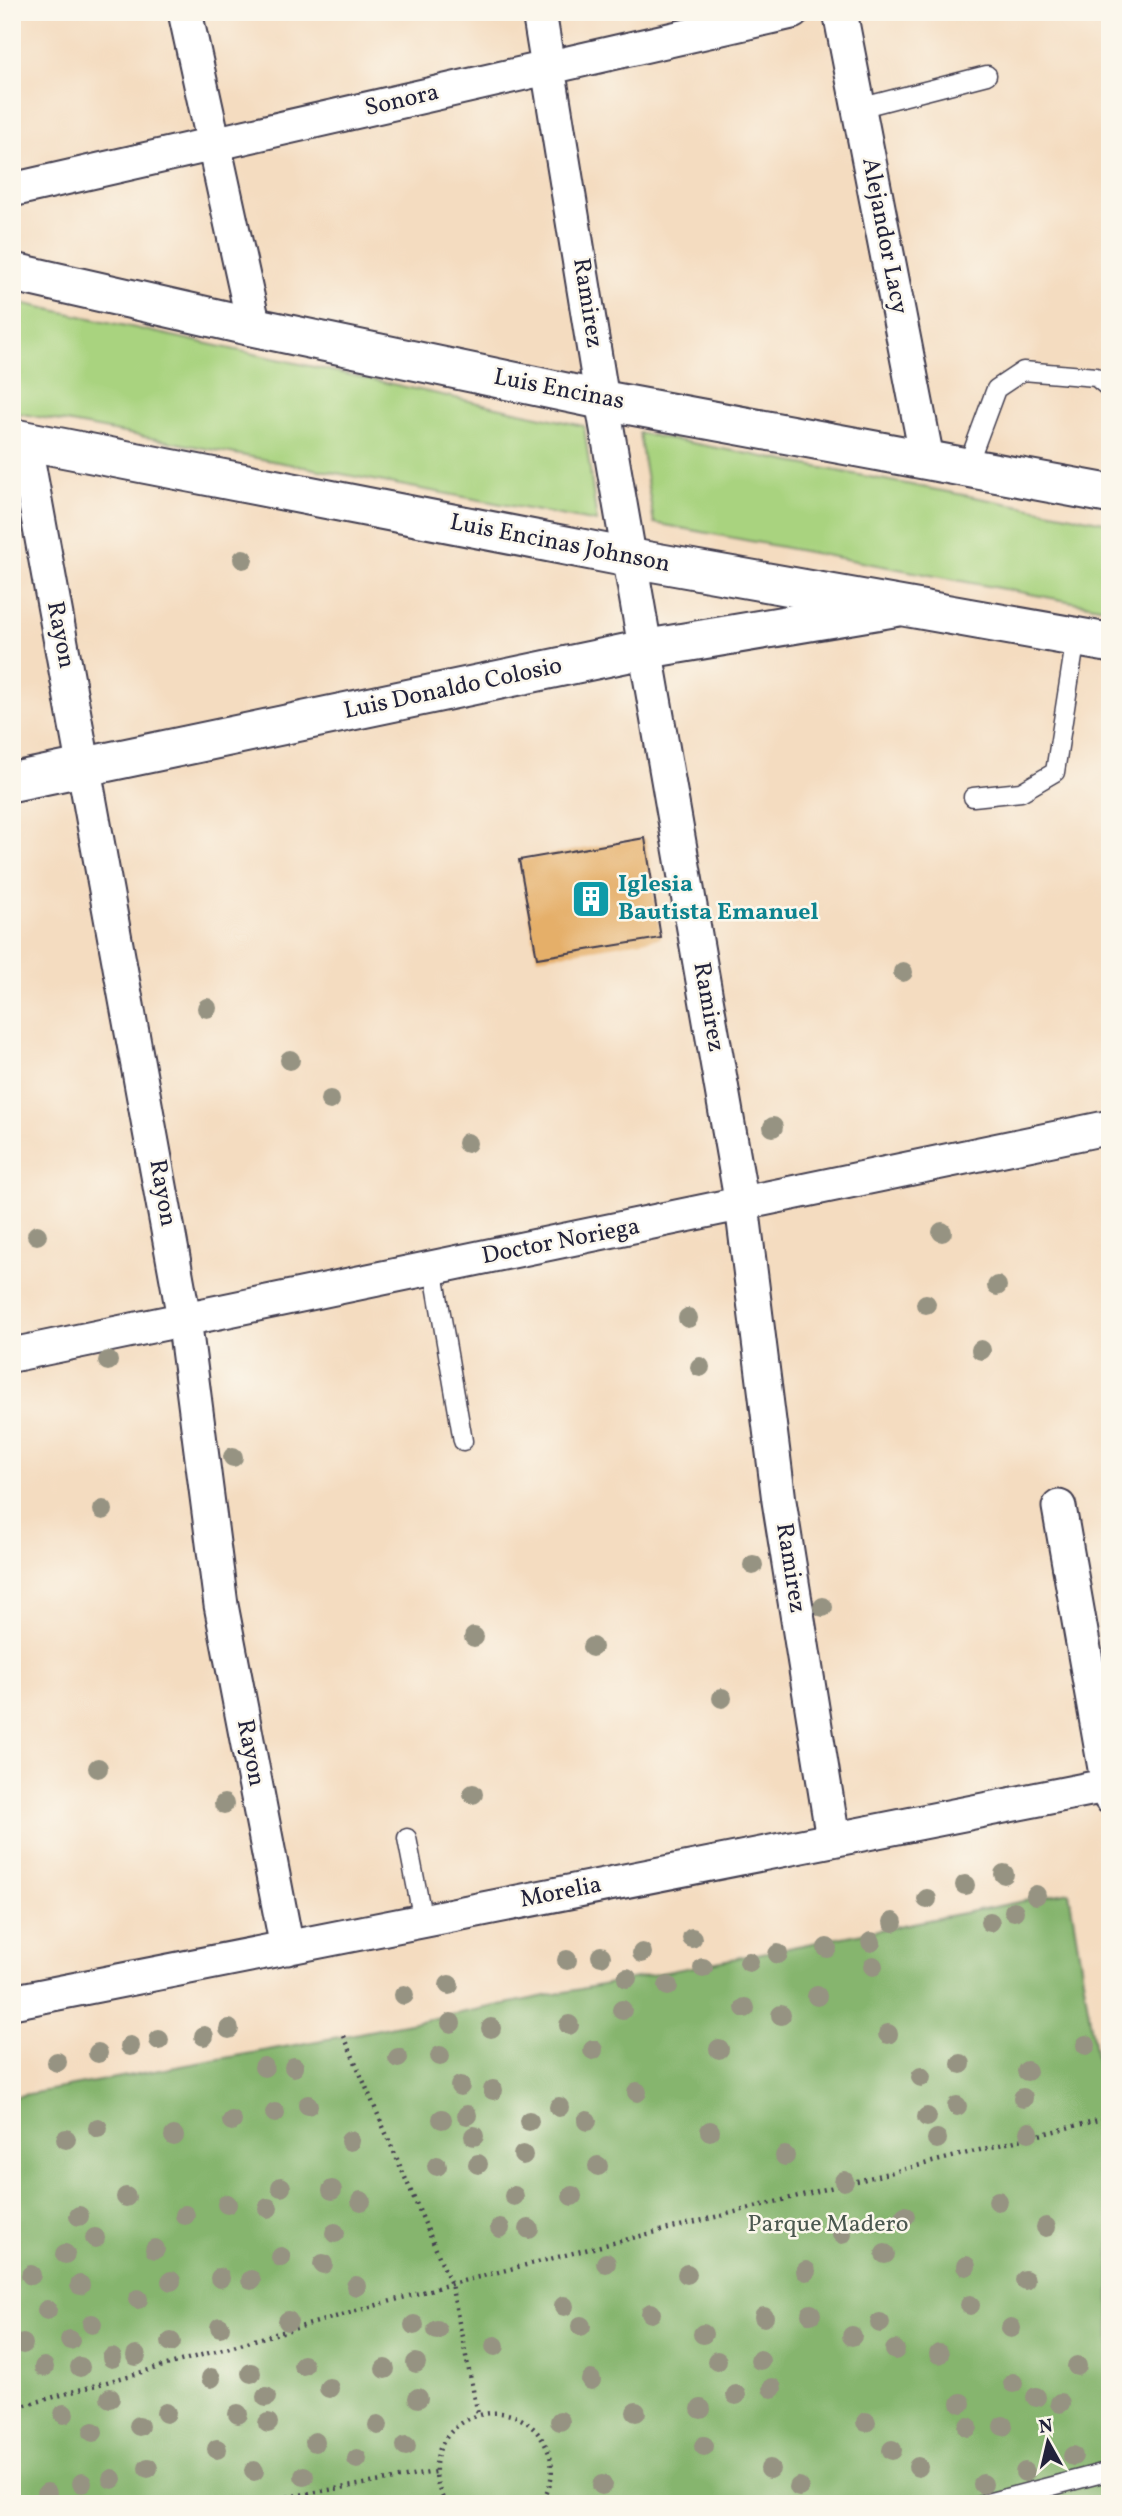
<svg xmlns="http://www.w3.org/2000/svg" width="1122" height="2516" viewBox="0 0 1122 2516" font-family="Vollkorn,serif">
	<style>
		.green { fill: #a9d37f; stroke: #667a5d; stroke-width: 2 }
		.forest { fill: #86b56e; stroke: #546c54; stroke-width: 2 }
		.building { fill: #e5af69 }
		.lines { fill: none; stroke-linecap: round; stroke-linejoin: round }
		.lane-casing { stroke: #423e4f; stroke-width: 21 }
		.street-casing { stroke: #423e4f; stroke-width: 37 }
		.secondary-casing { stroke: #423e4f; stroke-width: 42 }
		.primary-casing { stroke: #423e4f; stroke-width: 42 }
		.path { stroke: #423e4f; stroke-width: 4.5; stroke-dasharray: 2 5; stroke-linecap: butt }
		.lane { stroke: #fff; stroke-width: 18 }
		.street { stroke: #fff; stroke-width: 33 }
		.secondary { stroke: #fff; stroke-width: 38 }
		.primary { stroke: #fff; stroke-width: 38 }
		.tree { fill: #969382 }
		.labels { text-anchor: middle; dominant-baseline: central; stroke-width: 5; stroke-linejoin: round; paint-order: stroke }
		.street-label { font-size: 24px; fill: #22223b; stroke: #fbf7ec }
		.culture-label { font-size: 24px; font-weight: bold; fill: #0d838f; stroke: #fbf7ec; text-anchor: start }
		.park-label { font-size: 24px; fill: #4a574f; stroke: #fbf7ec }
	</style>
	<rect width="100%" height="100%" fill="#fbf7ec"/>
	<filter id="ink" filterUnits="userSpaceOnUse"><feTurbulence type="fractalNoise" baseFrequency=".0143" numOctaves="2"/><feDisplacementMap in="SourceGraphic" scale="14" xChannelSelector="R" yChannelSelector="G"/><feConvolveMatrix kernelMatrix="1 2 1 2 8 2 1 2 1" color-interpolation-filters="sRGB"/></filter>
	<filter id="wash" filterUnits="userSpaceOnUse"><feTurbulence type="fractalNoise" baseFrequency=".00686" numOctaves="4" result="noise"/><feDisplacementMap in="SourceGraphic" scale="28" xChannelSelector="R" yChannelSelector="G"/><feGaussianBlur stdDeviation="1.57" result="paint"/><feColorMatrix in="noise" values="0 0 0 0 0 0 0 0 0 0 0 0 0 0 0 0 0 1.4 0 .05"/><feComposite in="paint" operator="in"/></filter>
	<g filter="url(#wash)">
		<rect width="100%" height="100%" fill="#f4dcc0"/>
		<path class="green" d="M12 301 584 426 597 522 12 412Z
			M639 433 1110 523V609L654 523Z"/>
		<path class="forest" d="M1069 1892 1110 2142V2504H12V2097L344 2036Z"/>
		<g id="blocks">
			<path class="building" d="M645 838 661 938 537 958 519 860Z"/>
		</g>
	</g>
	<g filter="url(#ink)">
		<use href="#blocks" fill-opacity="0" stroke="#423e4f" stroke-width="2"/>
		<g class="lines">
			<g class="lane-casing">
				<path id="lane" d="M859 108 987 75
					M967 467 996 389 1023 371 1096 377 1110 389
					M973 797 1021 792 1055 772 1076 637
					M433 1267 463 1441
					M407 1838 423 1921
					M983 2504 1110 2471"/>
			</g>
			<g class="street-casing">
				<path id="street" d="M185 12 254 327
					M539 12 602 400 742 1205 779 1501 833 1839
					M840 12 927 459
					M12 190 792 12
					M24 440 184 1318 221 1605 287 1948
					M12 1355 1110 1127
					M1059 1507 1110 1797
					M12 2002 1110 1785"/>
			</g>
			<g class="secondary-casing">
				<path id="secondary" d="M12 782 646 649 896 607"/>
			</g>
			<g class="primary-casing">
				<path id="primary" d="M12 272 254 327 602 400 1110 494
					M12 438 630 558 1110 643"/>
			</g>
			<path class="path" d="M344 2036 451 2284 478 2414
				M12 2409 451 2284 1106 2118
				M246 2504 435 2472
				M446 2504C401 2426 518 2372 549 2453 555 2470 551 2490 540 2504"/>
			<use href="#lane" class="lane"/>
			<use href="#street" class="street"/>
			<use href="#secondary" class="secondary"/>
			<use href="#primary" class="primary"/>
		</g>
		<g class="tree">
			<circle cx="243" cy="559" r="10"/>
			<circle cx="903" cy="972" r="10"/>
			<circle cx="207" cy="1008" r="10"/>
			<circle cx="290" cy="1060" r="10"/>
			<circle cx="330" cy="1100" r="10"/>
			<circle cx="773" cy="1127" r="10"/>
			<circle cx="467" cy="1143" r="10"/>
			<circle cx="942" cy="1232" r="10"/>
			<circle cx="37" cy="1235" r="10"/>
			<circle cx="997" cy="1286" r="10"/>
			<circle cx="926" cy="1304" r="10"/>
			<circle cx="688" cy="1318" r="10"/>
			<circle cx="981" cy="1350" r="10"/>
			<circle cx="108" cy="1361" r="10"/>
			<circle cx="700" cy="1367" r="10"/>
			<circle cx="233" cy="1457" r="10"/>
			<circle cx="103" cy="1510" r="10"/>
			<circle cx="753" cy="1565" r="10"/>
			<circle cx="823" cy="1607" r="10"/>
			<circle cx="474" cy="1637" r="10"/>
			<circle cx="592" cy="1647" r="10"/>
			<circle cx="722" cy="1698" r="10"/>
			<circle cx="98" cy="1768" r="10"/>
			<circle cx="473" cy="1794" r="10"/>
			<circle cx="224" cy="1804" r="10"/>
			<circle cx="1004" cy="1874" r="10"/>
			<circle cx="965" cy="1885" r="10"/>
			<circle cx="1036" cy="1895" r="10"/>
			<circle cx="927" cy="1899" r="10"/>
			<circle cx="1014" cy="1911" r="10"/>
			<circle cx="893" cy="1922" r="10"/>
			<circle cx="990" cy="1922" r="10"/>
			<circle cx="692" cy="1938" r="10"/>
			<circle cx="871" cy="1942" r="10"/>
			<circle cx="827" cy="1948" r="10"/>
			<circle cx="642" cy="1953" r="10"/>
			<circle cx="778" cy="1954" r="10"/>
			<circle cx="601" cy="1956" r="10"/>
			<circle cx="567" cy="1960" r="10"/>
			<circle cx="749" cy="1962" r="10"/>
			<circle cx="873" cy="1966" r="10"/>
			<circle cx="703" cy="1968" r="10"/>
			<circle cx="627" cy="1978" r="10"/>
			<circle cx="449" cy="1985" r="10"/>
			<circle cx="668" cy="1986" r="10"/>
			<circle cx="404" cy="1995" r="10"/>
			<circle cx="817" cy="1996" r="10"/>
			<circle cx="745" cy="2008" r="10"/>
			<circle cx="622" cy="2010" r="10"/>
			<circle cx="781" cy="2015" r="10"/>
			<circle cx="451" cy="2023" r="10"/>
			<circle cx="569" cy="2025" r="10"/>
			<circle cx="491" cy="2028" r="10"/>
			<circle cx="229" cy="2029" r="10"/>
			<circle cx="888" cy="2034" r="10"/>
			<circle cx="204" cy="2036" r="10"/>
			<circle cx="159" cy="2040" r="10"/>
			<circle cx="1086" cy="2045" r="10"/>
			<circle cx="130" cy="2046" r="10"/>
			<circle cx="719" cy="2049" r="10"/>
			<circle cx="593" cy="2050" r="10"/>
			<circle cx="98" cy="2053" r="10"/>
			<circle cx="440" cy="2056" r="10"/>
			<circle cx="398" cy="2058" r="10"/>
			<circle cx="57" cy="2062" r="10"/>
			<circle cx="961" cy="2064" r="10"/>
			<circle cx="264" cy="2067" r="10"/>
			<circle cx="294" cy="2067" r="10"/>
			<circle cx="1027" cy="2071" r="10"/>
			<circle cx="921" cy="2077" r="10"/>
			<circle cx="460" cy="2086" r="10"/>
			<circle cx="493" cy="2090" r="10"/>
			<circle cx="637" cy="2092" r="10"/>
			<circle cx="1023" cy="2098" r="10"/>
			<circle cx="308" cy="2105" r="10"/>
			<circle cx="957" cy="2106" r="10"/>
			<circle cx="559" cy="2107" r="10"/>
			<circle cx="275" cy="2113" r="10"/>
			<circle cx="467" cy="2115" r="10"/>
			<circle cx="927" cy="2117" r="10"/>
			<circle cx="442" cy="2119" r="10"/>
			<circle cx="232" cy="2121" r="10"/>
			<circle cx="529" cy="2121" r="10"/>
			<circle cx="587" cy="2121" r="10"/>
			<circle cx="98" cy="2128" r="10"/>
			<circle cx="710" cy="2131" r="10"/>
			<circle cx="1029" cy="2132" r="10"/>
			<circle cx="174" cy="2136" r="10"/>
			<circle cx="474" cy="2136" r="10"/>
			<circle cx="66" cy="2139" r="10"/>
			<circle cx="937" cy="2139" r="10"/>
			<circle cx="350" cy="2141" r="10"/>
			<circle cx="523" cy="2155" r="10"/>
			<circle cx="785" cy="2156" r="10"/>
			<circle cx="478" cy="2164" r="10"/>
			<circle cx="437" cy="2166" r="10"/>
			<circle cx="598" cy="2166" r="10"/>
			<circle cx="844" cy="2181" r="10"/>
			<circle cx="281" cy="2187" r="10"/>
			<circle cx="332" cy="2190" r="10"/>
			<circle cx="514" cy="2196" r="10"/>
			<circle cx="572" cy="2196" r="10"/>
			<circle cx="126" cy="2197" r="10"/>
			<circle cx="361" cy="2201" r="10"/>
			<circle cx="998" cy="2201" r="10"/>
			<circle cx="227" cy="2204" r="10"/>
			<circle cx="268" cy="2208" r="10"/>
			<circle cx="185" cy="2215" r="10"/>
			<circle cx="79" cy="2216" r="10"/>
			<circle cx="905" cy="2216" r="10"/>
			<circle cx="1046" cy="2227" r="10"/>
			<circle cx="500" cy="2228" r="10"/>
			<circle cx="529" cy="2229" r="10"/>
			<circle cx="335" cy="2233" r="10"/>
			<circle cx="842" cy="2234" r="10"/>
			<circle cx="95" cy="2238" r="10"/>
			<circle cx="155" cy="2249" r="10"/>
			<circle cx="65" cy="2254" r="10"/>
			<circle cx="885" cy="2254" r="10"/>
			<circle cx="281" cy="2257" r="10"/>
			<circle cx="606" cy="2263" r="10"/>
			<circle cx="323" cy="2264" r="10"/>
			<circle cx="966" cy="2266" r="10"/>
			<circle cx="806" cy="2271" r="10"/>
			<circle cx="687" cy="2274" r="10"/>
			<circle cx="31" cy="2275" r="10"/>
			<circle cx="220" cy="2278" r="10"/>
			<circle cx="251" cy="2280" r="10"/>
			<circle cx="1025" cy="2280" r="10"/>
			<circle cx="171" cy="2281" r="10"/>
			<circle cx="80" cy="2285" r="10"/>
			<circle cx="356" cy="2286" r="10"/>
			<circle cx="138" cy="2299" r="10"/>
			<circle cx="970" cy="2305" r="10"/>
			<circle cx="564" cy="2306" r="10"/>
			<circle cx="47" cy="2310" r="10"/>
			<circle cx="651" cy="2313" r="10"/>
			<circle cx="811" cy="2314" r="10"/>
			<circle cx="764" cy="2317" r="10"/>
			<circle cx="288" cy="2321" r="10"/>
			<circle cx="880" cy="2323" r="10"/>
			<circle cx="92" cy="2324" r="10"/>
			<circle cx="414" cy="2325" r="10"/>
			<circle cx="581" cy="2326" r="10"/>
			<circle cx="220" cy="2327" r="10"/>
			<circle cx="1011" cy="2328" r="10"/>
			<circle cx="437" cy="2330" r="10"/>
			<circle cx="703" cy="2334" r="10"/>
			<circle cx="852" cy="2336" r="10"/>
			<circle cx="70" cy="2340" r="10"/>
			<circle cx="171" cy="2342" r="10"/>
			<circle cx="23" cy="2344" r="10"/>
			<circle cx="495" cy="2346" r="10"/>
			<circle cx="895" cy="2350" r="10"/>
			<circle cx="939" cy="2354" r="10"/>
			<circle cx="136" cy="2356" r="10"/>
			<circle cx="112" cy="2358" r="10"/>
			<circle cx="760" cy="2360" r="10"/>
			<circle cx="717" cy="2361" r="10"/>
			<circle cx="416" cy="2363" r="10"/>
			<circle cx="303" cy="2365" r="10"/>
			<circle cx="1077" cy="2366" r="10"/>
			<circle cx="44" cy="2367" r="10"/>
			<circle cx="80" cy="2367" r="10"/>
			<circle cx="385" cy="2369" r="10"/>
			<circle cx="251" cy="2373" r="10"/>
			<circle cx="211" cy="2378" r="10"/>
			<circle cx="591" cy="2380" r="10"/>
			<circle cx="1013" cy="2383" r="10"/>
			<circle cx="329" cy="2388" r="10"/>
			<circle cx="772" cy="2388" r="10"/>
			<circle cx="736" cy="2395" r="10"/>
			<circle cx="266" cy="2397" r="10"/>
			<circle cx="1036" cy="2397" r="10"/>
			<circle cx="110" cy="2398" r="10"/>
			<circle cx="418" cy="2398" r="10"/>
			<circle cx="961" cy="2403" r="10"/>
			<circle cx="1060" cy="2403" r="10"/>
			<circle cx="701" cy="2409" r="10"/>
			<circle cx="636" cy="2412" r="10"/>
			<circle cx="166" cy="2413" r="10"/>
			<circle cx="64" cy="2414" r="10"/>
			<circle cx="238" cy="2414" r="10"/>
			<circle cx="560" cy="2421" r="10"/>
			<circle cx="866" cy="2422" r="10"/>
			<circle cx="268" cy="2423" r="10"/>
			<circle cx="378" cy="2425" r="10"/>
			<circle cx="139" cy="2426" r="10"/>
			<circle cx="1003" cy="2426" r="10"/>
			<circle cx="968" cy="2427" r="10"/>
			<circle cx="93" cy="2432" r="10"/>
			<circle cx="315" cy="2442" r="10"/>
			<circle cx="406" cy="2446" r="10"/>
			<circle cx="704" cy="2446" r="10"/>
			<circle cx="217" cy="2449" r="10"/>
			<circle cx="892" cy="2450" r="10"/>
			<circle cx="1073" cy="2456" r="10"/>
			<circle cx="357" cy="2459" r="10"/>
			<circle cx="918" cy="2467" r="10"/>
			<circle cx="148" cy="2468" r="10"/>
			<circle cx="770" cy="2469" r="10"/>
			<circle cx="254" cy="2471" r="10"/>
			<circle cx="1025" cy="2472" r="10"/>
			<circle cx="304" cy="2476" r="10"/>
			<circle cx="112" cy="2479" r="10"/>
			<circle cx="82" cy="2483" r="10"/>
			<circle cx="983" cy="2484" r="10"/>
			<circle cx="602" cy="2485" r="10"/>
			<circle cx="799" cy="2487" r="10"/>
			<circle cx="47" cy="2493" r="10"/>
		</g>
	</g>
	<defs>
		<g id="building-square" transform="scale(2.0125)"><rect x="-9" y="-9" width="18" height="18" rx="4" fill="#0f9aa8" stroke="#fbf7ec"/><path d="M-4-6H4V6H1V3H-1V6H-4ZM-2.5-4.3h1.7v1.8h-1.7ZM.8-4.3h1.7v1.8H.8ZM-2.5-1h1.7V.8h-1.7ZM.8-1h1.7V.8H.8Z" fill="#fff"/></g>
	</defs>
	<g fill-rule="evenodd">
		<use href="#building-square" x="591" y="899"/>
	</g>
	<g class="labels">
		<g class="street-label">
			<text transform="translate(402 101) rotate(-13)">Sonora</text>
			<text transform="translate(884 236) rotate(79)">Alejandor Lacy</text>
			<text transform="translate(587 303) rotate(81)">Ramirez</text>
			<text transform="translate(559 390) rotate(11)">Luis Encinas</text>
			<text transform="translate(560 544) rotate(11)">Luis Encinas Johnson</text>
			<text transform="translate(60 635) rotate(79)">Rayon</text>
			<text transform="translate(453 689) rotate(-12)">Luis Donaldo Colosio</text>
			<text transform="translate(708 1007) rotate(80)">Ramirez</text>
			<text transform="translate(162 1193) rotate(80)">Rayon</text>
			<text transform="translate(561 1242) rotate(-11)">Doctor Noriega</text>
			<text transform="translate(790 1568) rotate(81)">Ramirez</text>
			<text transform="translate(250 1753) rotate(79)">Rayon</text>
			<text transform="translate(561 1893) rotate(-11)">Morelia</text>
		</g>
		<g class="culture-label">
			<text x="618" y="885">Iglesia<tspan x="618" dy="28">Bautista Emanuel</tspan></text>
		</g>
		<g class="park-label">
			<text x="828" y="2225">Parque Madero</text>
		</g>
	</g>
	<rect width="1122" height="2516" fill="none" stroke="#fbf7ec" stroke-width="42"/>
	<g transform="translate(1048 2442) rotate(352)" stroke="#fbf7ec" stroke-width="5" paint-order="stroke">
	<path d="M0-5L12 26L0 18L-12 26Z" fill="#22223b"/>
	<text y="-10" font-size="19" font-weight="bold" text-anchor="middle" fill="#22223b">N</text>
	</g>
</svg>
